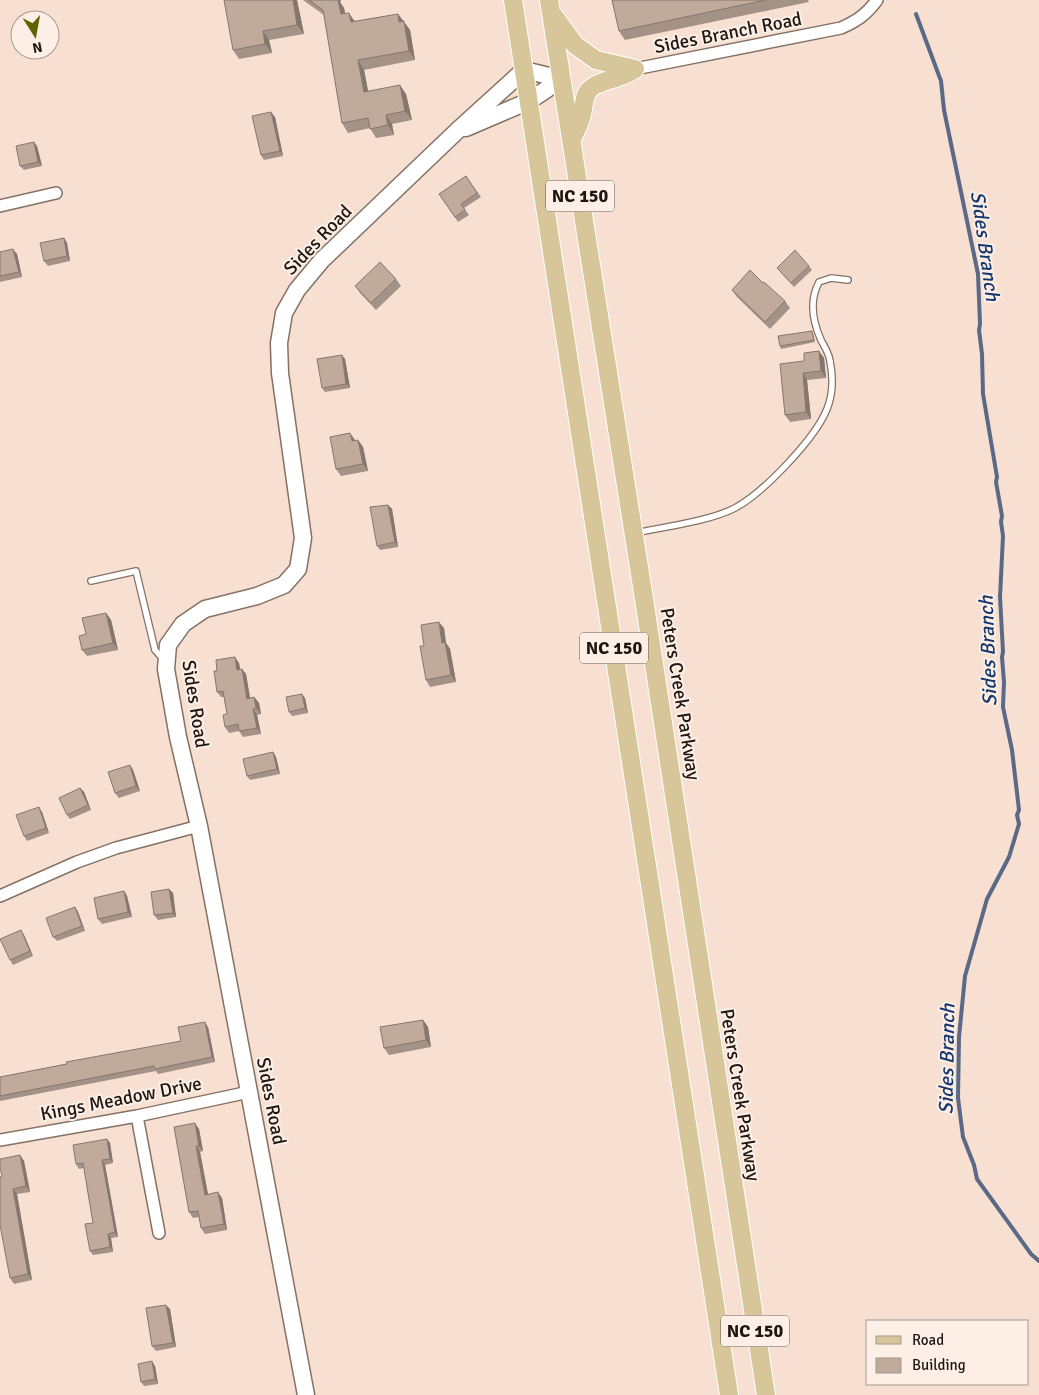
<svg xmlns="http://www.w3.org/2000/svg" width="1039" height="1395" viewBox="0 0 1039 1395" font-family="Signika,sans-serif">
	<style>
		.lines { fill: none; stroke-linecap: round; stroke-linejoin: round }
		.stream { stroke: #596986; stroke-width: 4 }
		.lane-casing { stroke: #857163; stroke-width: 8 }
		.street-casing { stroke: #857163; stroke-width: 14 }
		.secondary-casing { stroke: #857163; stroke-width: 19 }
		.primary-casing { stroke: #fff; stroke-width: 20 }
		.lane { stroke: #fff; stroke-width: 5.5 }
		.street { stroke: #fff; stroke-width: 11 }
		.secondary { stroke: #fff; stroke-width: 16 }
		.primary { stroke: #d8c69b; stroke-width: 18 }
		.wall { fill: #a49286 }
		.shaded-wall { fill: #86776d }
		.building { fill: #bfaa9c; stroke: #86776d }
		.labels { text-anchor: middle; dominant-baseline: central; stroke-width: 4; stroke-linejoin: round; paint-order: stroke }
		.shield { fill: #fdefe6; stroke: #615751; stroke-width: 1 }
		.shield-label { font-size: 18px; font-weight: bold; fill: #1e1611 }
		.street-label { font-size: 19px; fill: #1e1611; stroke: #fdefe6 }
		.water-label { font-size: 20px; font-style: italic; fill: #15376d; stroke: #fdefe6 }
	</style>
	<rect width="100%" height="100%" fill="#f7e0d1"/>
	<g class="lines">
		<path class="stream" d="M916 14 941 81 944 110 978 274 980 324 979 330 982 354 983 394 997 477 996 482 1002 516 1001 522 1003 536 1000 597 1003 652 1002 657 1004 682 1003 707 1012 750 1019 810 1017 815 1019 824 1009 857 987 899 965 976 959 1037 958 1098 963 1137 974 1165 977 1179 1031 1254 1039 1261"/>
		<g class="lane-casing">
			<path id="lane" d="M635 533C664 527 710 521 735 508 763 493 815 439 827 409 833 394 833 376 830 361 829 353 824 346 821 340 812 320 809 301 819 282L831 278 848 280
				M91 581 136 571 155 650 163 659"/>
		</g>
		<g class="street-casing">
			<path id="street" d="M635 69 841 28C857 21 867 14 877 0
				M0 206 56 193
				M0 896 77 862 116 848 199 826
				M137 1116 159 1233
				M0 1140 137 1116 249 1092"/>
		</g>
		<g class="secondary-casing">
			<path id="secondary" d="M466 128 529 101 562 79
				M306 1395 199 826 178 737 166 669 168 645 183 624 205 609 257 596 284 585 298 569 303 538 280 373 279 343 284 313 297 290 322 260 457 131 524 70 562 79"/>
		</g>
		<g class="primary-casing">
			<path id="primary" d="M513 0 729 1395
				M549 0 644 599 766 1395
				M554 16 575 45 596 60 635 69
				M572 140C575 132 579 125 581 118 586 103 581 91 598 84 611 78 622 78 635 69"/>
		</g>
		<use href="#lane" class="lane"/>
		<use href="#street" class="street"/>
		<use href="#secondary" class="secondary"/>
		<use href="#primary" class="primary"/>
	</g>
	<path class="wall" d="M297 0 304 34 269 40 272 53 239 59 233 50Z
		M303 0H341L340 2 344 8 345 13 355 21 398 14 410 30 415 60 364 70 368 91 406 94 412 120 392 124 394 135 376 138 370 128 348 133 342 123 324 15Z
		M612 0H808L809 2 625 40 619 31Z
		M275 117 283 156 264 160 261 155Z
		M37 146 42 166 24 170 20 166Z
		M466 176 481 197 464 208 469 215 458 222 439 194Z
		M64 238 67 243 70 261 48 266 44 261Z
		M0 252 17 254 22 277 0 282Z
		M809 266 812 270 794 287 777 268Z
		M396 279 401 286 376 310 360 293 355 286Z
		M763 283 785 301 790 308 770 329 737 297 732 290Z
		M812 331 813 333 815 342 781 349 780 346Z
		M819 351 824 358 826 378 807 380 811 419 790 422 785 415 804 361Z
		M345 359 350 388 325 392 322 388Z
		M355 440H358L363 447 368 471 341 476 336 469Z
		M388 505 392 509 398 547 380 550 377 546Z
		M106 613 111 620 118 650 87 656 82 650 86 634Z
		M444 628 446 643 450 649 456 682 430 687 426 680 424 646Z
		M239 663 240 669H242L246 674 250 698 254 697 259 703 261 714 257 715 261 734 243 737 239 731 229 733 225 727 227 714 224 697H221L217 692V671Z
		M305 698 308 713 292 716 289 712Z
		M273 752 276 757 280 774 250 780 247 776Z
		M130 765 133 770 140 791 119 798 115 793Z
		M80 788 84 792 91 810 70 819 67 815Z
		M42 812 49 833 27 841 24 836Z
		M169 889 173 893 176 917 158 920 154 915Z
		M124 891 127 896 132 917 102 924 98 919Z
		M75 907 78 912 85 931 57 941 53 937Z
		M24 935 33 956 13 965 10 960Z
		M423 1020 428 1027 431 1047 389 1055 384 1048Z
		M208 1027 215 1062 158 1074 156 1071 0 1101V1077L181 1041Z
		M174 1127 199 1129 203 1151 200 1152 208 1194 222 1198 227 1230 205 1234 201 1228 199 1217 193 1218 189 1212Z
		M107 1139 110 1143 113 1163 105 1165 118 1237 111 1238 113 1252 93 1255 90 1251 93 1223 84 1168 79 1169 76 1164Z
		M20 1155 24 1161 30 1192 17 1194 32 1280 14 1284 10 1278 2 1176Z
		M170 1309 176 1347 156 1351 152 1346Z
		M155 1366 158 1384 144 1386 141 1382Z"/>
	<path class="shaded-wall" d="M293 0H297L304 34 297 25Z
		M336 0H341L340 2 344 8 347 23 341 14Z
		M349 13 355 22H351Z
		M398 14 410 30 415 60 409 51 399 22Z
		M263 31 269 40 272 53 265 44Z
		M358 60 364 70 370 101 364 92Z
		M400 85 406 94 412 120 405 111Z
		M271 112 275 117 283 156 280 151Z
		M386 115 392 124 394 135 388 125Z
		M34 142 37 146 42 166 38 162Z
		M64 238 67 243 70 261 67 256Z
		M13 249 17 254 22 277 19 272Z
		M819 351 824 358 826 378 821 371Z
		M342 355 345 359 350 388 346 384Z
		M803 373 807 380 811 419 806 412Z
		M350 433 355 440 356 448 352 441Z
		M358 440 363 447 368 471 363 464Z
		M388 505 392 509 398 547 395 542Z
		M106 613 111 620 118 650 113 643Z
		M439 622 444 628 446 643 450 649 456 682 451 675 442 643Z
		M235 657 239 663 241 675 237 670Z
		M242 669 246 674 251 704 247 699Z
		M302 694 305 698 308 713 305 708Z
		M254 697 259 703 261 714 256 708Z
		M253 709 257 715 261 734 257 728Z
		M273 752 276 757 280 774 277 769Z
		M130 765 133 770 140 791 136 786Z
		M80 788 84 792 91 810 88 805Z
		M39 807 42 812 49 833 46 828Z
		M169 889 173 893 176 917 173 913Z
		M124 891 127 896 132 917 128 912Z
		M75 907 78 912 85 931 82 926Z
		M21 930 24 935 33 956 30 951Z
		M423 1020 428 1027 431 1047 426 1040Z
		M205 1022 208 1027 215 1062 212 1057Z
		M195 1123 199 1129 203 1151 199 1146Z
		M107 1139 110 1143 113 1163 110 1159Z
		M196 1146 200 1152 209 1200 205 1195Z
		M20 1155 24 1161 30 1192 26 1186Z
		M102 1160 105 1165 118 1237 115 1232Z
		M13 1189 17 1194 32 1280 28 1274Z
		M218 1192 222 1198 227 1230 224 1224Z
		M108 1234 111 1238 113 1252 110 1247Z
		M166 1305 170 1309 176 1347 173 1343Z
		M152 1361 155 1366 158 1384 155 1379Z"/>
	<path class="building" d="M224 0H293L297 25 263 31 265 44 233 50Z
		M309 0H338L341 14 349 13 351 22 398 14 399 22 404 21 409 51 358 60 364 92 400 85 405 111 386 115 388 125 370 129 368 118 342 123 323 10Z
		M612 0H766L619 31Z
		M271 112 280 151 261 155 252 116Z
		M34 142 38 162 20 166 16 146Z
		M466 176 477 193 461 204 465 210 455 217 439 194Z
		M64 238 67 256 44 261 40 243Z
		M13 249 19 272 0 276V252Z
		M795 250 809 266 791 283 777 268Z
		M380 262 396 279 371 303 355 286Z
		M750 270 763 283 764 282 785 301 765 322 732 290Z
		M812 331 814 340 780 346 778 336Z
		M819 351 821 371 803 373 806 412 785 415 780 364 804 361V353Z
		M342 355 346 384 322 388 317 359Z
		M350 433 352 441 358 440 363 464 336 469 330 437Z
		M388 505 395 542 377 546 370 507Z
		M106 613 113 643 82 650 79 636 86 634 82 618Z
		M439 622 442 643 445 642 451 675 426 680 420 646H424L421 625Z
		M235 657 237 670 242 669 247 699 254 697 256 708 253 709 257 728 239 731 238 724 225 727 223 715 227 714 223 691 217 692 214 671H217L216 660Z
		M302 694 305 708 289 712 286 697Z
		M273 752 277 769 247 776 243 759Z
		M130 765 136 786 115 793 108 772Z
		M80 788 88 805 67 815 59 798Z
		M39 807 46 828 24 836 16 815Z
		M169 889 173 913 154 915 151 892Z
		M124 891 128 912 98 919 94 898Z
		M75 907 82 926 53 937 46 918Z
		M21 930 30 951 10 960 0 939Z
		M423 1020 426 1040 384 1048 380 1027Z
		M205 1022 212 1057 155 1069 154 1066 0 1096V1077L67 1064 66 1062 181 1041 178 1027Z
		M195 1123 199 1146H196L205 1195 218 1192 224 1224 201 1228 198 1211 189 1212 174 1127Z
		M107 1139 110 1159 102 1160 115 1232 108 1234 110 1247 90 1251 85 1224 93 1223 83 1163 76 1164 73 1145Z
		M20 1155 26 1186 13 1189 28 1274 10 1278 0 1225V1177L2 1176 0 1168V1159Z
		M166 1305 173 1343 152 1346 146 1308Z
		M152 1361 155 1379 141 1382 138 1364Z"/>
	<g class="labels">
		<g class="shield">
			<rect x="546" y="180.5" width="68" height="31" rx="4"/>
			<rect x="580" y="632.5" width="68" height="31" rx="4"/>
			<rect x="721" y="1315.5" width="68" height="31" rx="4"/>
		</g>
		<g class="shield-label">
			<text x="580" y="196">NC 150</text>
			<text x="614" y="648">NC 150</text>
			<text x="755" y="1331">NC 150</text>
		</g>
		<g class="street-label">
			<text transform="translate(728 33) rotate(-11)">Sides Branch Road</text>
			<text transform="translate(318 240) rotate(-46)">Sides Road</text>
			<text transform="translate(680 694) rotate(81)">Peters Creek Parkway</text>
			<text transform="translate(195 704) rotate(81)">Sides Road</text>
			<text transform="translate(740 1095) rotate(81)">Peters Creek Parkway</text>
			<text transform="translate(121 1099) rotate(-11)">Kings Meadow Drive</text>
			<text transform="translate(271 1101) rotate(79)">Sides Road</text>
		</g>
		<g class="water-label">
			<text transform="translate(985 246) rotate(82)">Sides Branch</text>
			<text transform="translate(988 651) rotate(-92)">Sides Branch</text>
			<text transform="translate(947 1059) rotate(-89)">Sides Branch</text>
		</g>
	</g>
	<rect x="866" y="1320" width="162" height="65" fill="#fdefe6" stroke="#a49891"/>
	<rect x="876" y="1336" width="25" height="8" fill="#d8c69b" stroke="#a49891"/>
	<text x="912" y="1345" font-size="15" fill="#1e1611">Road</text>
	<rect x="876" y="1358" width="25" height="15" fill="#bfaa9c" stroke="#a49891"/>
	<text x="912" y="1370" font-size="15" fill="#1e1611">Building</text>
	<g transform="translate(35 35) rotate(169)"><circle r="24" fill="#fdefe6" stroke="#a49891"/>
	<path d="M0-4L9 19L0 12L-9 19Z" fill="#5f6300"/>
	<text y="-8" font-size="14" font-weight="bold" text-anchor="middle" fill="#1e1611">N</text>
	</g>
</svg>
